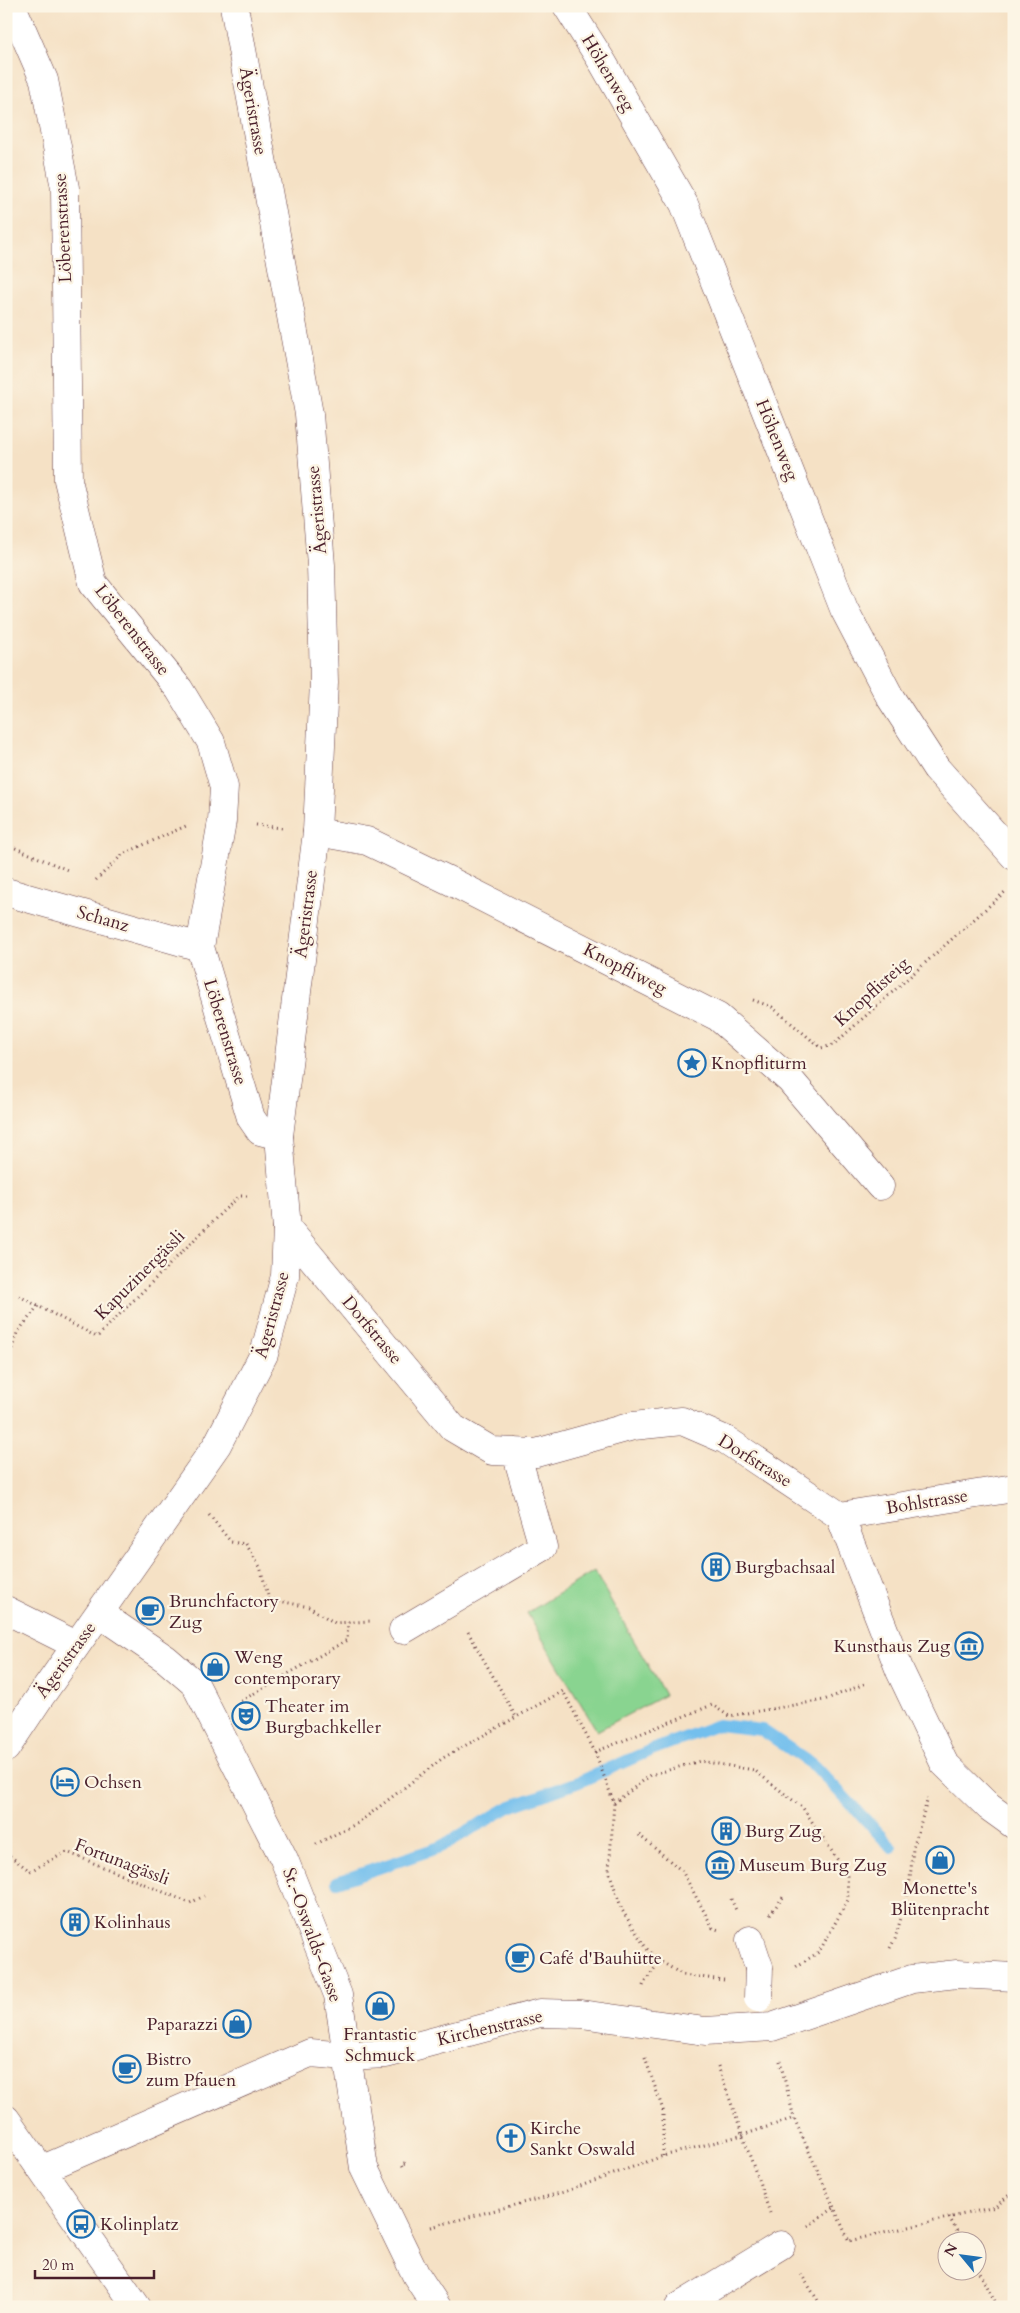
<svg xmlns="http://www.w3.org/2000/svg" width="1020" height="2313" viewBox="0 0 1020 2313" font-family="Cardo,serif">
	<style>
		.pitch { fill: #89d490; stroke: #6a7a5e }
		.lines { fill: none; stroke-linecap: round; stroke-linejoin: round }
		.stream { stroke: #73bfed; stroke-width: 12 }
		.minor-casing { stroke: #643c42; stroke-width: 29 }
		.major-casing { stroke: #643c42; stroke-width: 29 }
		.path { stroke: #643c42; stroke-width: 3; stroke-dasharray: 1 4; stroke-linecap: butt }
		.minor { stroke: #fff; stroke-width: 28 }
		.major { stroke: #fff; stroke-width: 28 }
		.minor-bridge-casing { stroke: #643c42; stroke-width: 29; stroke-linecap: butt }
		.minor-bridge { stroke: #fff; stroke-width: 28 }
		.labels { text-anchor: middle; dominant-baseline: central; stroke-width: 4.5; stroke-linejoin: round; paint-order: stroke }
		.street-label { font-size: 18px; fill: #4a1f2b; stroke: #fcf5e5 }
		.poi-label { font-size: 18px; fill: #4a1f2b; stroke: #fcf5e5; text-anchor: start }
	</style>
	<rect width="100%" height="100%" fill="#fcf5e5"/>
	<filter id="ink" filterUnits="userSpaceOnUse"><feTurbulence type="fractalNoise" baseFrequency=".02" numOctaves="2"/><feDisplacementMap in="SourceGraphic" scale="10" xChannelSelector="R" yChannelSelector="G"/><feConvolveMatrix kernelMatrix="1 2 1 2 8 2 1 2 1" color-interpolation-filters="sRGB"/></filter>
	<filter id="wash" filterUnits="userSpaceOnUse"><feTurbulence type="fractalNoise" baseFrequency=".0096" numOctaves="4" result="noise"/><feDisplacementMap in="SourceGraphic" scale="20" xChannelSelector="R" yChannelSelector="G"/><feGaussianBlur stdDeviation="1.12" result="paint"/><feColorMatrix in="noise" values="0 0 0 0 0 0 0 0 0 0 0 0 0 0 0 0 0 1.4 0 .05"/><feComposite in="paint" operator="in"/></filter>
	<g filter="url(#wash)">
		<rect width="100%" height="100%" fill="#f5e1c5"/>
		<path class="pitch" d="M594 1571 665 1695 597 1731 527 1613Z"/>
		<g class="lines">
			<path class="stream" d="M337 1882 440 1847 509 1807 579 1782 649 1751 718 1725 762 1730 815 1766 891 1847"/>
		</g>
	</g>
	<g filter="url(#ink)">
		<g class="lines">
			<g class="minor-casing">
				<path id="minor" d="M12 6 44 80 65 188 68 480 93 583 179 689 211 742 224 787 222 821 200 947 251 1118 260 1131 279 1136
					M567 6 603 63 684 204 844 609 890 697 936 768 1014 856
					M317 832 367 841 450 881 718 1017 790 1080 880 1186
					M6 892 200 947
					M287 1228 453 1428 492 1451 536 1453 633 1426 682 1421 726 1440 840 1516 900 1671 944 1763 989 1807 1014 1825
					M840 1516 1014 1488
					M6 1610 76 1645
					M100 1614 166 1659 195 1684 284 1859 338 1995 364 2168 416 2275 437 2307
					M403 1630 543 1547 516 1452
					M750 1940 759 1967
					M43 2169 310 2053 347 2056 386 2054 540 2013 581 2014 705 2031 772 2027 912 1979 957 1974 1014 1977
					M679 2307 781 2245"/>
			</g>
			<g class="major-casing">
				<path id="major" d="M6 1748 38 1700 217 1445 264 1354 285 1276 287 1228 279 1136 317 832 324 682 321 565 309 414 234 6
					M6 2119 137 2307"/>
			</g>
			<path class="path" d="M256 825 282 828
				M6 844 70 871
				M96 880 123 854 186 826
				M753 1000 772 1007 821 1048 833 1045 1007 890
				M19 1296 97 1337 222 1212 240 1196H251
				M6 1368 17 1333 38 1306
				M209 1515 231 1542 246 1544 260 1567 269 1599 309 1607 335 1623 371 1621
				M468 1632 516 1717
				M241 1701 347 1640 348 1622
				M595 1752 614 1803 609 1871 622 1910 646 1948 660 1961 683 1975 724 1980
				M614 1803 651 1775 700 1761 754 1770 803 1808 847 1874 848 1900 819 1952 794 1968
				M639 1835 682 1871 713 1928 719 1930
				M316 1844 358 1823 443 1758 563 1691 595 1752 712 1705 729 1716 824 1700 867 1683
				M6 1853 30 1871 67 1852 190 1903 204 1896
				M731 1899 736 1910
				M770 1914 784 1896
				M890 1948 895 1939 909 1889 913 1849 928 1798
				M643 1986 644 1983 660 1961
				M645 2058 663 2110V2156
				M780 2061 794 2118 849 2241 995 2207 1014 2191
				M718 2066 770 2213
				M403 2166 402 2164 409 2162
				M949 2217 962 2240
				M808 2226 834 2208
				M431 2227 564 2192 663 2156 743 2135 794 2118
				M978 2269 998 2307
				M801 2274 822 2307"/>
			<use href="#minor" class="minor"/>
			<use href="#major" class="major"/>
			<g class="minor-bridge-casing">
				<path id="minor-bridge" d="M758 1998 759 1967"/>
			</g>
			<use href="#minor-bridge" class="minor-bridge"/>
		</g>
	</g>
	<defs>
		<g id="sight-ring" transform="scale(1.4375)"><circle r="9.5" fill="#fcf5e5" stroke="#1f6fb2" stroke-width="1.5"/><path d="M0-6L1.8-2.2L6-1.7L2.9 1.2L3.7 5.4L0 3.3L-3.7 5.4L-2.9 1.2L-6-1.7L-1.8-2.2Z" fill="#1f6fb2"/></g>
		<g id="building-ring" transform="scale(1.4375)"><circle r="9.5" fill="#fcf5e5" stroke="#1f6fb2" stroke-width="1.5"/><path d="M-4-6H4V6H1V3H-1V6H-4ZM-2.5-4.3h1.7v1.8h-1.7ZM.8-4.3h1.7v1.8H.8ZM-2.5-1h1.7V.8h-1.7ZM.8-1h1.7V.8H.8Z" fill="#1f6fb2"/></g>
		<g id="cafe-ring" transform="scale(1.4375)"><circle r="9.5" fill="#fcf5e5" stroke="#1f6fb2" stroke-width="1.5"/><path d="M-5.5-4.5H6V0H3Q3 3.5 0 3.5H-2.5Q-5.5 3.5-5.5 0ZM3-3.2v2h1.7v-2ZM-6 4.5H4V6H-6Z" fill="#1f6fb2"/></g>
		<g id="museum-ring" transform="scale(1.4375)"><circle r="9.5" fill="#fcf5e5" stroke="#1f6fb2" stroke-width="1.5"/><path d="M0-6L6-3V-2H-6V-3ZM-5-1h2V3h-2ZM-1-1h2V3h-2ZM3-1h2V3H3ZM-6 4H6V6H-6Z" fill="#1f6fb2"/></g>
		<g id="shop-ring" transform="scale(1.4375)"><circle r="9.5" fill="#fcf5e5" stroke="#1f6fb2" stroke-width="1.5"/><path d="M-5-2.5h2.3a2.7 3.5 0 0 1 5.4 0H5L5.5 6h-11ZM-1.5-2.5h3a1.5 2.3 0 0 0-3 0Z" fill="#1f6fb2"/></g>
		<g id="theatre-ring" transform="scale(1.4375)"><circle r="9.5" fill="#fcf5e5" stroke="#1f6fb2" stroke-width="1.5"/><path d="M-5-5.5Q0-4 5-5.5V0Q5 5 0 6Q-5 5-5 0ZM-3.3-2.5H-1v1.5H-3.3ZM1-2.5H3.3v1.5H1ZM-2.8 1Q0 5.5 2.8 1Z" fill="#1f6fb2"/></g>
		<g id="hotel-ring" transform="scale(1.4375)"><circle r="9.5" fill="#fcf5e5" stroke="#1f6fb2" stroke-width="1.5"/><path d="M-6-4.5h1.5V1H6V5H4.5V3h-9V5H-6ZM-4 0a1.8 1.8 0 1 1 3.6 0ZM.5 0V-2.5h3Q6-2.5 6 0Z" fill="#1f6fb2"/></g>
		<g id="church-ring" transform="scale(1.4375)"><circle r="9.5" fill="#fcf5e5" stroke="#1f6fb2" stroke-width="1.5"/><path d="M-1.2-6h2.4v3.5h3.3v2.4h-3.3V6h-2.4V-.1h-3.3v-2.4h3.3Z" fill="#1f6fb2"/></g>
		<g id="bus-ring" transform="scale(1.4375)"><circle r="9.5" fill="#fcf5e5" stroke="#1f6fb2" stroke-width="1.5"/><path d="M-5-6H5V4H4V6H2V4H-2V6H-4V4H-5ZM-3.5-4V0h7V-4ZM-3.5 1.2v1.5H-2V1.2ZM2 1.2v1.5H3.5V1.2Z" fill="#1f6fb2"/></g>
	</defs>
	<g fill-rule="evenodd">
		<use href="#sight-ring" x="692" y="1063"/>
		<use href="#building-ring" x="716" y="1567"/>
		<use href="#cafe-ring" x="150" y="1611"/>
		<use href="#museum-ring" x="969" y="1646"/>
		<use href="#shop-ring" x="215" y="1667"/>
		<use href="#theatre-ring" x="246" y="1716"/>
		<use href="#hotel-ring" x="65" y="1782"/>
		<use href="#building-ring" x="726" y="1831"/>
		<use href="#shop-ring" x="940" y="1860"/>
		<use href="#museum-ring" x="720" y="1865"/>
		<use href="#building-ring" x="75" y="1922"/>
		<use href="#cafe-ring" x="520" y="1958"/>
		<use href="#shop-ring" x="380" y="2006"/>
		<use href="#shop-ring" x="237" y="2024"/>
		<use href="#cafe-ring" x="127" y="2069"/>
		<use href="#church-ring" x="511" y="2138"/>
		<use href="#bus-ring" x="81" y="2224"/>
	</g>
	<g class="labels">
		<g class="street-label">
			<text transform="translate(608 73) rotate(59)">Höhenweg</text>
			<text transform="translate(253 111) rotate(80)">Ägeristrasse</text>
			<text transform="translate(63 228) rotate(-93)">Löberenstrasse</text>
			<text transform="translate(777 440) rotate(68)">Höhenweg</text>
			<text transform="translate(317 510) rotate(-95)">Ägeristrasse</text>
			<text transform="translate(132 630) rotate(52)">Löberenstrasse</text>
			<text transform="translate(306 914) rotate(-83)">Ägeristrasse</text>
			<text transform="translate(103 919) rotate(16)">Schanz</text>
			<text transform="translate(625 969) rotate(27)">Knopfliweg</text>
			<text transform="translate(872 992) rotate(-42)">Knopflisteig</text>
			<text transform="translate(225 1032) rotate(73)">Löberenstrasse</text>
			<text transform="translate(140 1275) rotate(-45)">Kapuzinergässli</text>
			<text transform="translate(272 1315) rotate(-75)">Ägeristrasse</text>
			<text transform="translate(372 1330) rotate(50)">Dorfstrasse</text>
			<text transform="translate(755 1461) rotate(32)">Dorfstrasse</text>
			<text transform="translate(927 1502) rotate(-9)">Bohlstrasse</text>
			<text transform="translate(66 1660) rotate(-54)">Ägeristrasse</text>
			<text transform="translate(122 1862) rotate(21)">Fortunagässli</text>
			<text transform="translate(312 1935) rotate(70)">St.-Oswalds-Gasse</text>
			<text transform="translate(490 2028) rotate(-13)">Kirchenstrasse</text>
		</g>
		<g class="poi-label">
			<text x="711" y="1063">Knopfliturm</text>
			<text x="735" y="1567">Burgbachsaal</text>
			<text x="169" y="1601">Brunchfactory<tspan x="169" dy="21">Zug</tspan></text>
			<text x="950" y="1646" text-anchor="end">Kunsthaus Zug</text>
			<text x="234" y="1657">Weng<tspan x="234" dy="21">contemporary</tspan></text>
			<text x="265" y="1706">Theater im<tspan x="265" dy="21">Burgbachkeller</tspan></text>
			<text x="84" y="1782">Ochsen</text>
			<text x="745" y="1831">Burg Zug</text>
			<text x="739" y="1865">Museum Burg Zug</text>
			<text x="940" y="1888" text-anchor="middle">Monette's<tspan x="940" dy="21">Blütenpracht</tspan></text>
			<text x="94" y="1922">Kolinhaus</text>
			<text x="539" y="1958">Café d'Bauhütte</text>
			<text x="218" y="2024" text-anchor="end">Paparazzi</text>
			<text x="380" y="2034" text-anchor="middle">Frantastic<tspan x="380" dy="21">Schmuck</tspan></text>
			<text x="146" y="2059">Bistro<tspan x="146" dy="21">zum Pfauen</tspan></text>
			<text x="530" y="2128">Kirche<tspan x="530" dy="21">Sankt Oswald</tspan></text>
			<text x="100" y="2224">Kolinplatz</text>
		</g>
	</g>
	<rect width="1020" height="2313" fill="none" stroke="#fcf5e5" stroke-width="25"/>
	<g transform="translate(962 2256) rotate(299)"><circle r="24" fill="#fcf5e5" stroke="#b59f9b"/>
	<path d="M0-4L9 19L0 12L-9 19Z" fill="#1f6fb2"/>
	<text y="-8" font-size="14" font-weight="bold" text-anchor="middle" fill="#4a1f2b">N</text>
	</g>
	<path d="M35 2270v8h119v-8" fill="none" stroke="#4a1f2b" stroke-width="2.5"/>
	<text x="42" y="2270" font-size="15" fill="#4a1f2b" stroke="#fcf5e5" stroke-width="4" paint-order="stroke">20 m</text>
</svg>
